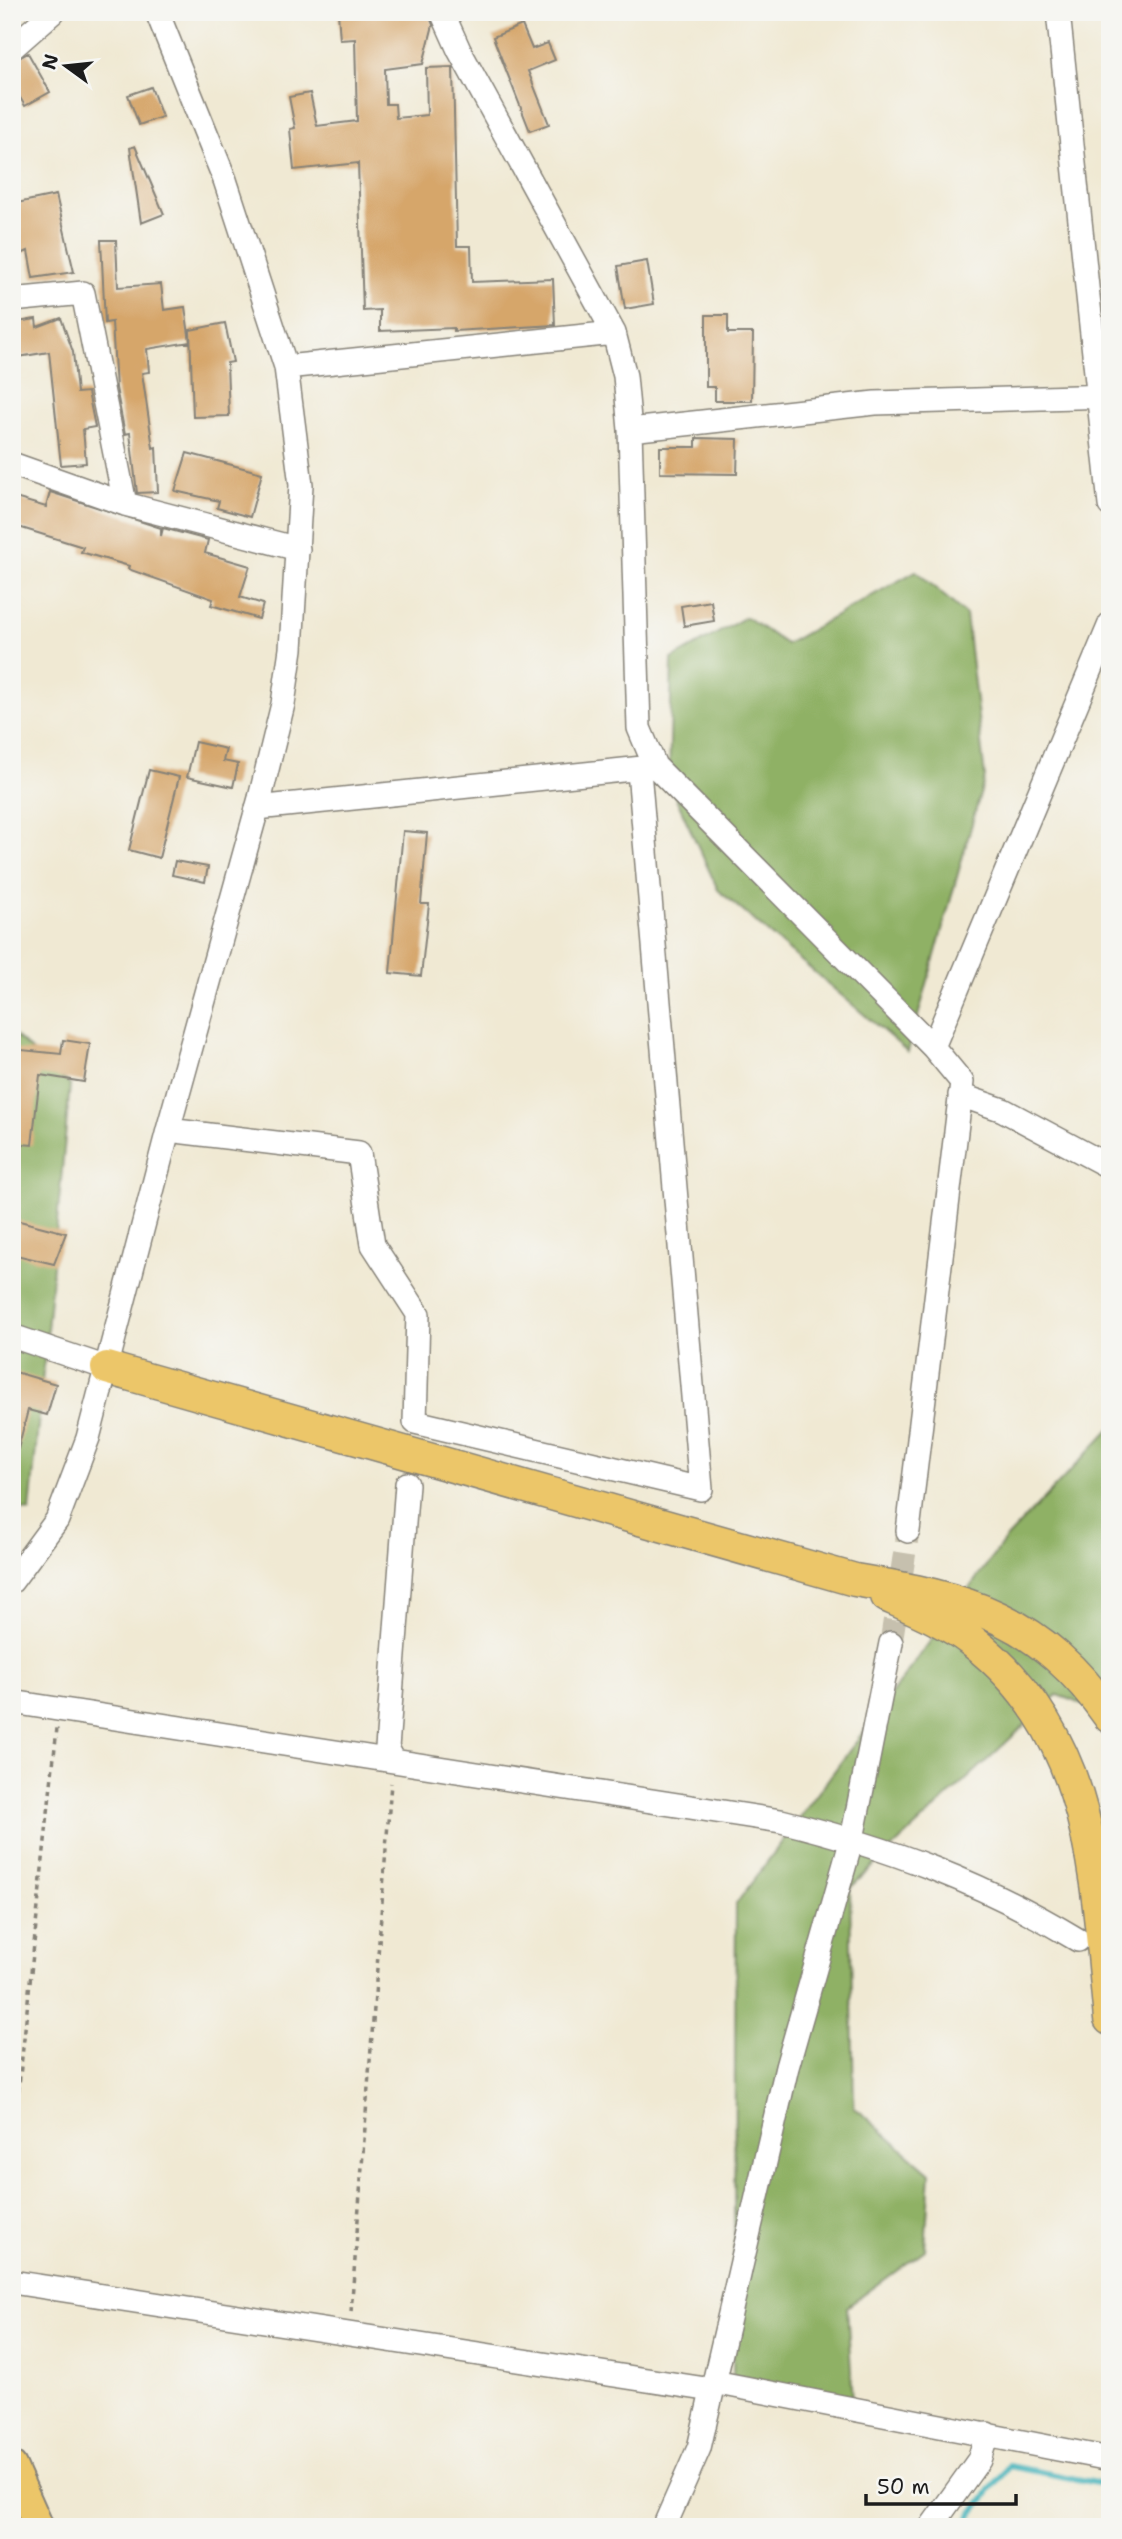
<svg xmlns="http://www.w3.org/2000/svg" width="1122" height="2539" viewBox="0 0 1122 2539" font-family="'Shantell Sans',sans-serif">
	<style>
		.forest { fill: #8fb165; stroke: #566640; stroke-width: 2 }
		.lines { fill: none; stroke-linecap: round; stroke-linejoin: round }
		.stream { stroke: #44b4bb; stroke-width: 6 }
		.building { fill: #d6a66a }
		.minor-tunnel { stroke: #c6c0ae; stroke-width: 23; stroke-dasharray: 23 11; stroke-linecap: butt }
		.minor-casing { stroke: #868278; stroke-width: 26 }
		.major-casing { stroke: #868278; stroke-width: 32 }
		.highway-casing { stroke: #868278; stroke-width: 35 }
		.path { stroke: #868278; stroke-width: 3.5; stroke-dasharray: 5 5; stroke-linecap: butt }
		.minor { stroke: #fff; stroke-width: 23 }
		.major { stroke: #ecc669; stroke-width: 28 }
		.highway { stroke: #ecc669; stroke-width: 32 }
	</style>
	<rect width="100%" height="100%" fill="#f6f6f2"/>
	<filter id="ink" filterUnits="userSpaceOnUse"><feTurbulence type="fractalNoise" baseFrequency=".0143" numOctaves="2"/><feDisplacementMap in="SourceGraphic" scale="14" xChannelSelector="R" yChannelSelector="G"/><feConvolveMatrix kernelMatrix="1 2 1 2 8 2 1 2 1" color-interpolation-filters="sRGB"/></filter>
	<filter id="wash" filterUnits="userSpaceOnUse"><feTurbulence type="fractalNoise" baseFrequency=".00686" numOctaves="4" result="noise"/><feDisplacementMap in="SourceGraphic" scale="28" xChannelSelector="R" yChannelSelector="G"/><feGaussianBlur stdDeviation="1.57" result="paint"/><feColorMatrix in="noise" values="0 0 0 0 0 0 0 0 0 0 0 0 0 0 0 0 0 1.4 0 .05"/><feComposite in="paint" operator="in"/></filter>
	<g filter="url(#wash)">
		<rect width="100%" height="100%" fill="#f0e9d3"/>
		<path class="forest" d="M916 571 966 615 985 777 908 1052 718 890 669 783 672 659 746 617 786 644Z
			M12 1033 70 1085 30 1511 12 1508Z
			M1110 1429V1714L1057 1695 850 1888 854 2107 930 2173 925 2250 847 2307 853 2402 733 2385 736 1904 1005 1540Z"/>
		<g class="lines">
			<path class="stream" d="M962 2527 1009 2466 1107 2485 1110 2491"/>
		</g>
		<g id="blocks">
			<path class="building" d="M338 12H428L433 25 423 64 385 69 386 104H395L396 118 427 115 426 68 453 67 457 246H471L472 282 553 279 555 325 454 331V328L380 331V310L363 311 358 163 294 170 290 129 295 128 289 97 310 93 317 126 357 121 355 39 340 40Z
				M522 25 532 49 548 43 555 60 528 71 549 124 530 131 493 37Z
				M28 53 50 92 25 106 12 84V62Z
				M151 87 162 117 139 125 128 95Z
				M135 146 164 214 141 223 130 148Z
				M56 195 74 272 33 278 28 251 12 258V204Z
				M101 240H116L118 287 161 284 164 310 185 307 190 342 147 349 149 372 142 373 153 448 156 447 158 492 137 493 130 433 125 434 116 388 112 322 105 323Z
				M647 261 654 304 625 309 618 266Z
				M706 315H728V333H753L752 401H715V387H706Z
				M61 318 73 352 77 393 88 392 95 427 83 429 86 463 61 465 49 352 12 358V323L36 319 37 327Z
				M225 323 233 362 227 363 229 416 193 417 190 330Z
				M696 438 738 439 737 474 660 473V447H696Z
				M187 453 262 473 250 517 217 508 219 501 175 491Z
				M50 492 161 528V536L163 528 208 540 205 553 250 566 240 597 263 604 259 619 211 605 213 599 128 569 129 566 81 552 83 547 12 525V497L46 507Z
				M711 601 714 621 684 626 681 606Z
				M195 742 226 749 223 761 238 764 233 787 187 777Z
				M149 770 179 777 159 858 129 850Z
				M403 831 427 833 421 904H429L421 976 390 973Z
				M175 861 208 867 205 882 172 875Z
				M63 1040 90 1044 84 1082 40 1075 32 1145 12 1143V1049L61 1054Z
				M12 1219 66 1233 54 1264 12 1254Z
				M12 1371 56 1384 47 1415 28 1410 18 1449H12Z"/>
		</g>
	</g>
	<g filter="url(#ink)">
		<use href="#blocks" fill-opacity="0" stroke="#868278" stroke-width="2"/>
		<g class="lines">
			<path class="minor-tunnel" d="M891 1643 908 1531"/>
			<g class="minor-casing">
				<path id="minor" d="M442 12 459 50 614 333 625 376 630 430 639 728 655 766 933 1047 962 1082 908 1531
					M1058 12 1110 505
					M12 48 53 12
					M12 300 83 293 125 504
					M286 367 614 333
					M630 430 875 403 1110 396
					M12 464 125 504 298 549
					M257 808 652 767
					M933 1047 1110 624
					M960 1095 1003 1110 1110 1167
					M168 1130 359 1153 373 1245 418 1314 415 1422 701 1489 639 771
					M12 1336 107 1368
					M12 1581 57 1520 88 1438 168 1130 260 798 283 704 291 649 301 485 286 367 225 180 157 12
					M12 1702 781 1821C890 1848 982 1882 1078 1940
					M393 1759 387 1748 407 1484
					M12 2282C245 2320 479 2352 712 2390
					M714 2382 1110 2459
					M664 2527 699 2448 787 2067 852 1839 891 1643
					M931 2527 979 2460 987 2434"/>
			</g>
			<g class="major-casing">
				<path id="major" d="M12 2466 39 2527"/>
			</g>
			<g class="highway-casing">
				<path id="highway" d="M107 1368 855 1580C968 1598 1041 1618 1110 1717
					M887 1596C916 1609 947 1622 972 1641 1095 1736 1096 1878 1110 2019"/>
			</g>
			<path class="path" d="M12 2151 57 1728
				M351 2312 391 1783"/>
			<use href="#minor" class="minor"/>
			<use href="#major" class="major"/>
			<use href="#highway" class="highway"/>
		</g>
	</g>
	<rect width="1122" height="2539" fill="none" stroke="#f6f6f2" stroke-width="42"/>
	<g transform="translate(66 66) rotate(285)" stroke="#f6f6f2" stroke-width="5" paint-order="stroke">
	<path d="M0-5L12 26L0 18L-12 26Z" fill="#1c1c1c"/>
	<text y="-10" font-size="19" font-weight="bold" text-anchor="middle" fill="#1c1c1c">N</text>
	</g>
	<path d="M866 2494v10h150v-10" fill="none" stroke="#1c1c1c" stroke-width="3.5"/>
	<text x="877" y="2494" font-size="21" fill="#1c1c1c" stroke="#f6f6f2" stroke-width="5" paint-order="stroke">50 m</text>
</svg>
